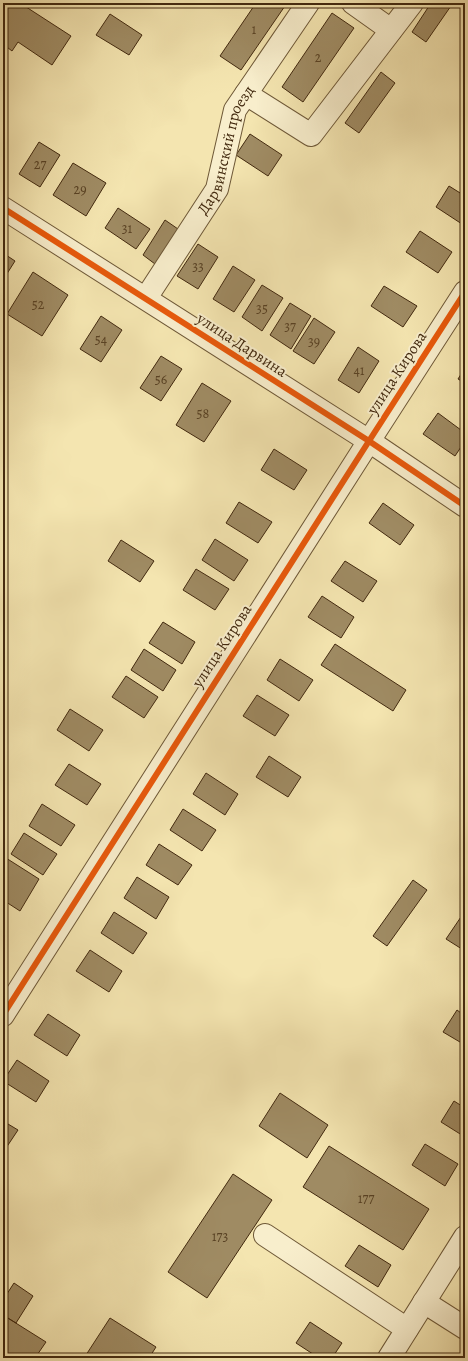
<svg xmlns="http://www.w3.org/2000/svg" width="468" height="1361" viewBox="0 0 468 1361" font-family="Alegreya,serif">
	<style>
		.building { fill: #9f8b63; stroke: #42290f }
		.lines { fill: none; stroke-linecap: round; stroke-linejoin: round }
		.minor-casing { stroke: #6e5837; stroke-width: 24 }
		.minor { stroke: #f8eecc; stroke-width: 22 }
		.cycleway-casing { stroke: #f8eecc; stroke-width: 8 }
		.cycleway { stroke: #e8590c; stroke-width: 6 }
		.labels { text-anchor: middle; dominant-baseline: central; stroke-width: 4; stroke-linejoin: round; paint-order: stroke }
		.number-label { font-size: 14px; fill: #594224 }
		.street-label { font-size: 16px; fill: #42290f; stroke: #f8eecc }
	</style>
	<rect width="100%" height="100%" fill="#f4e5b0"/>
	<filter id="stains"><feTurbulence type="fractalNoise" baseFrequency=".005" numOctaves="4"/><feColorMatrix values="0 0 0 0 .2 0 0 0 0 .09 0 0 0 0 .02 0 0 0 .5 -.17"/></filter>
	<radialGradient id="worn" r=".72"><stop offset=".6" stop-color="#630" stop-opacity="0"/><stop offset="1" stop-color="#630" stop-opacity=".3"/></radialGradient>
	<path class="building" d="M3 3H20L71 36 52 65 18 42 12 51 3 44Z
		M256 3H287L241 70 220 56Z
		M431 3H453L426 42 412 32Z
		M332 13 354 28 303 102 282 87Z
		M110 14 142 35 129 55 96 35Z
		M381 72 395 83 359 133 345 123Z
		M250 134 282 155 268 176 236 155Z
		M39 142 60 155 40 187 19 174Z
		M73 163 106 183 86 216 53 195Z
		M449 186 465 196V226L436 207Z
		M118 208 150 229 136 249 105 228Z
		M165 220 178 229 155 264 143 255Z
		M420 231 452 252 438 273 406 252Z
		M198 244 218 257 198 289 177 276Z
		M3 253 15 261 3 280Z
		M233 266 255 280 234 312 213 299Z
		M33 272 68 295 42 336 7 314Z
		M262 285 283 298 262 331 242 317Z
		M384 286 417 306 403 327 371 306Z
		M290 303 311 316 291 349 270 335Z
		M101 316 122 330 101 362 80 349Z
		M314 318 335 332 314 364 293 351Z
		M358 347 379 361 359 393 338 380Z
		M161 356 182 369 161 401 140 388Z
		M465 368V383L458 379Z
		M202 383 231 401 204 442 176 425Z
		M438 413 465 433V441L455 456 423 434Z
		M274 449 307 470 294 490 261 470Z
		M239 502 272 522 258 543 226 523Z
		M383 503 414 525 400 545 369 523Z
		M215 539 248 560 234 581 202 560Z
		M121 540 154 561 140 582 108 561Z
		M345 561 377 581 363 602 331 581Z
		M196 569 229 589 215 610 183 590Z
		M322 596 354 617 341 638 308 617Z
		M163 622 195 642 182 664 149 643Z
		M335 644 406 690 393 711 321 665Z
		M144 649 176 670 163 691 131 670Z
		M280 659 313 680 299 701 267 680Z
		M126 676 158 697 144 718 112 697Z
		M257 695 289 715 275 736 243 716Z
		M70 709 103 730 89 751 57 730Z
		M269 756 301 777 288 797 256 777Z
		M69 764 101 784 87 805 55 785Z
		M206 773 238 794 225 815 193 794Z
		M42 804 75 825 61 846 29 826Z
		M183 809 216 830 202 851 170 830Z
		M24 833 57 854 43 875 11 854Z
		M159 844 192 865 178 885 146 865Z
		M6 858 39 879 20 911 3 900V863Z
		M137 877 169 897 156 919 124 898Z
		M413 880 427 890 387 946 373 936Z
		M465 911V951L446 939Z
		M114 912 147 933 133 954 101 933Z
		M90 950 122 971 109 992 76 971Z
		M457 1010 465 1016V1045L443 1032Z
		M48 1014 80 1035 67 1056 34 1035Z
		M17 1060 49 1081 36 1102 3 1081Z
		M280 1093 328 1125 307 1158 259 1126Z
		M454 1101 465 1108V1137L441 1122Z
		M3 1121 18 1130 4 1151 3 1150Z
		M425 1144 458 1164 445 1186 412 1165Z
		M329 1146 429 1209 403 1250 303 1187Z
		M233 1174 272 1200 207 1298 168 1272Z
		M359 1245 391 1265 378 1287 345 1266Z
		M14 1283 33 1296 16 1323 3 1315V1300Z
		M3 1315 46 1342 35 1358H3Z
		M110 1318 156 1347 149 1358H84Z
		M310 1322 342 1343 332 1358H319L296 1343Z"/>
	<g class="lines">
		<g class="minor-casing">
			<g id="minor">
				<path d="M353 3 391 30"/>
				<path d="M246 94 311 135 412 3"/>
				<path d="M3 208 369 441 465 506"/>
				<path id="s1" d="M146 298 217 189 235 110 308 3"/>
				<path d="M3 1015 369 441 465 292"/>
				<path d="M265 1235 407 1329"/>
				<path d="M424 1302 465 1328"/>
				<path d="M389 1358 465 1237"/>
			</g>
		</g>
		<use href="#minor" class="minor"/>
		<g class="cycleway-casing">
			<path id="cycleway" d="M3 208 369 441 465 506
				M3 1015 369 441 465 292"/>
		</g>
		<use href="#cycleway" class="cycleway"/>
	</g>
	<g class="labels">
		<g class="number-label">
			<text x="254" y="29">1</text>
			<text x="318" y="57">2</text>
			<text x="40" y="164">27</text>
			<text x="80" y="189">29</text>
			<text x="127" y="228">31</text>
			<text x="198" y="266">33</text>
			<text x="38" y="304">52</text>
			<text x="262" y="308">35</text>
			<text x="290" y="326">37</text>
			<text x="101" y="339">54</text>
			<text x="314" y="341">39</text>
			<text x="359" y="370">41</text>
			<text x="161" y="379">56</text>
			<text x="203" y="413">58</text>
			<text x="366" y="1198">177</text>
			<text x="220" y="1236">173</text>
		</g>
		<g class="street-label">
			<text stroke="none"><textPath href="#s1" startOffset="170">Дарвинский проезд</textPath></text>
			<text transform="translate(242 345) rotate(33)">улица Дарвина</text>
			<text transform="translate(397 373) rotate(-57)">улица Кирова</text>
			<text transform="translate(222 646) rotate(-57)">улица Кирова</text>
		</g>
	</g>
	<rect width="468" height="1361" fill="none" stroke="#f4e5b0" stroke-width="16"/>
	<rect x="4" y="4" width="460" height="1353" fill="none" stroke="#42290f" stroke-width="2"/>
	<rect x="8" y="8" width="452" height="1345" fill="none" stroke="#42290f"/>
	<rect width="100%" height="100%" filter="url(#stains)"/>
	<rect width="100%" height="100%" fill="url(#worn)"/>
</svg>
